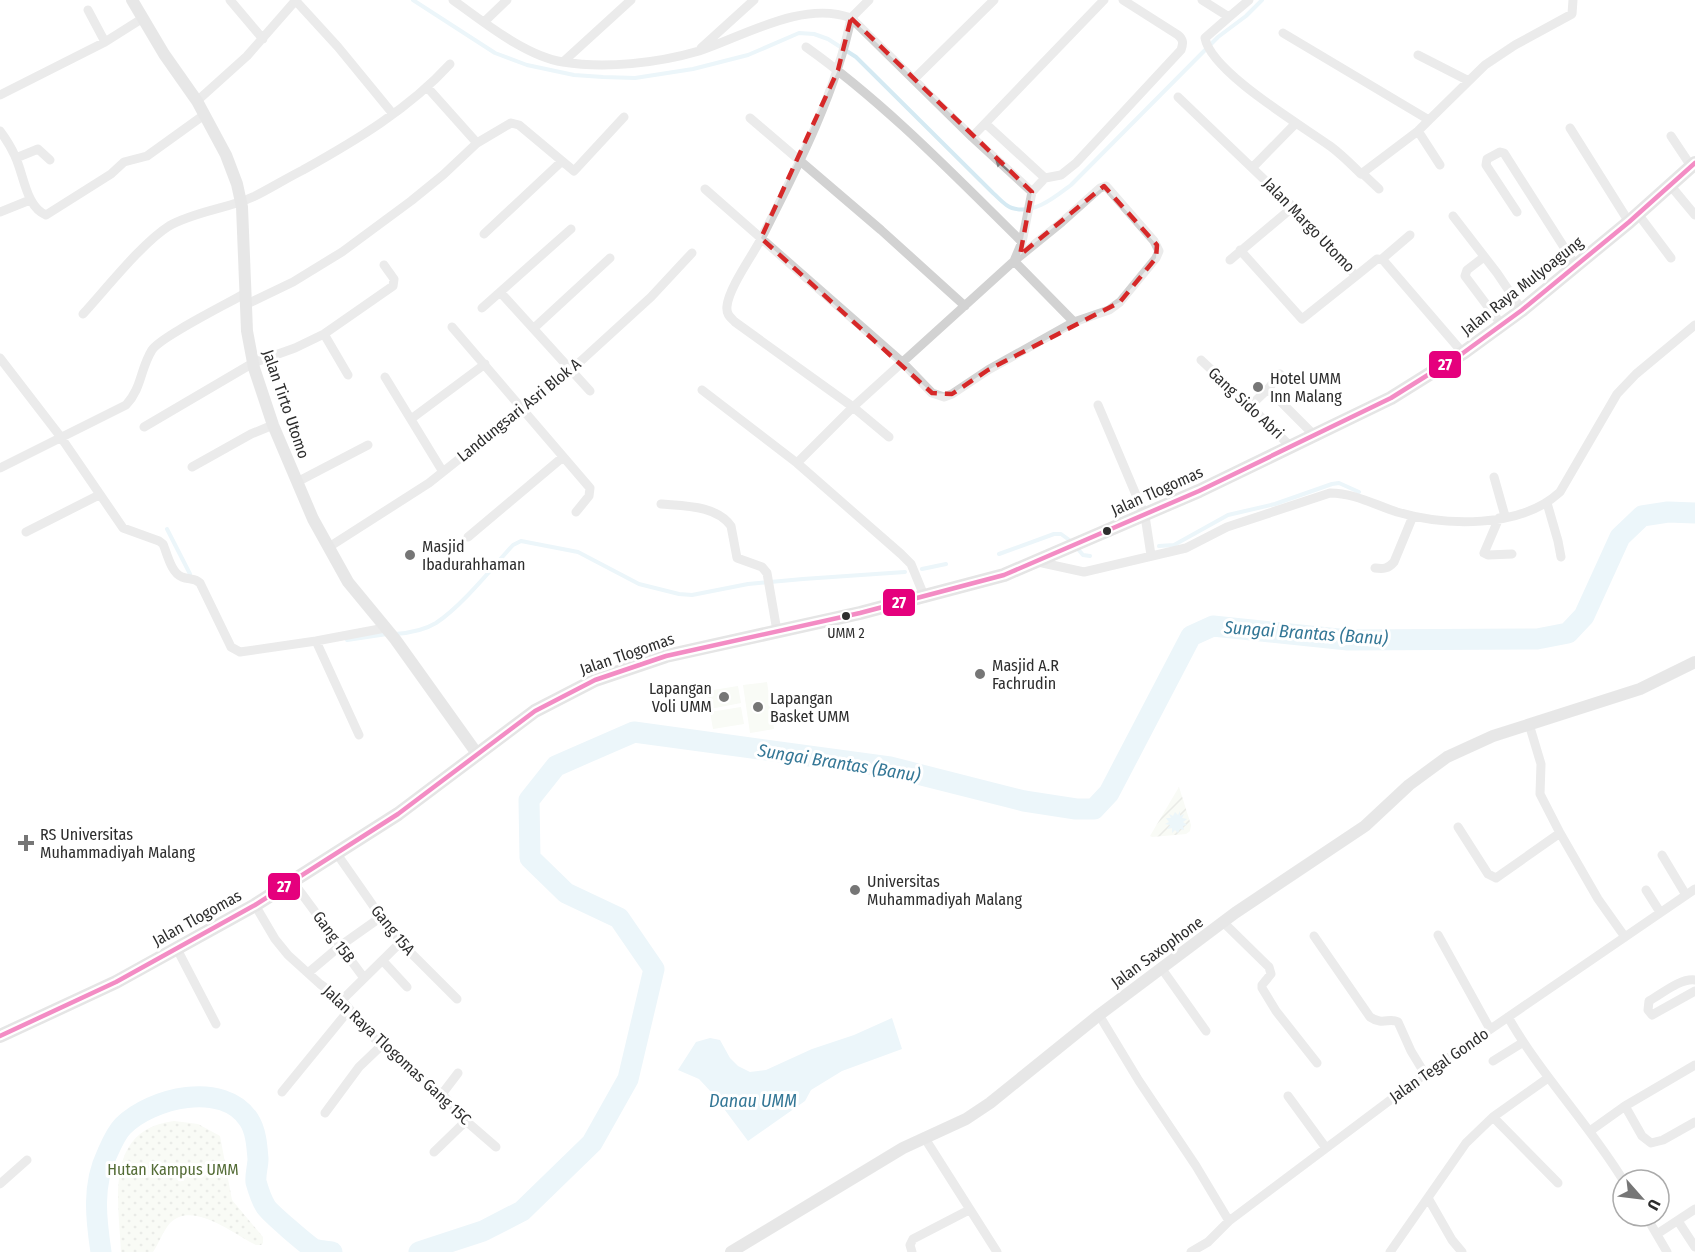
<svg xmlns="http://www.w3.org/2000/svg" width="1695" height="1252" viewBox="0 0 1695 1252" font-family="'Fira Sans Condensed',sans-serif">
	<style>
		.grass { fill: url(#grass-dots) }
		.garden { fill: url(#garden-furrows) }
		.pitch { fill: #f1f5ea }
		.water { fill: #d5eaf3 }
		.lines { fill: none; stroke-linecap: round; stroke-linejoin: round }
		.stream { stroke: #d5eaf3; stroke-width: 4 }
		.river { stroke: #d5eaf3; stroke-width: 21 }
		.street { stroke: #d2d2d2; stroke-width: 9 }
		.secondary { stroke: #cbcbcb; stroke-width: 12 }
		.primary { stroke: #c5c5c5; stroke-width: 14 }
		.bus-1-casing { stroke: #fff; stroke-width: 9 }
		.bus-1 { stroke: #e5007d; stroke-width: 4.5 }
		.oneway { fill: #808080 }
		.marked { fill: none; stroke: #d62828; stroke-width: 4.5; stroke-dasharray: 12 8; stroke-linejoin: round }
		.poi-dot { fill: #767676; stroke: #fff; stroke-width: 2 }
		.bus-dot { fill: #2d2d2d; stroke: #fff; stroke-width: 2 }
		.labels { text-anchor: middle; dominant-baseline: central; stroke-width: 6; stroke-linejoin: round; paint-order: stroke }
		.bus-label { font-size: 14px; fill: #2d2d2d; stroke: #fff }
		.street-label { font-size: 16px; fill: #2d2d2d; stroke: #fff }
		.poi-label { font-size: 16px; fill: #2d2d2d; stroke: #fff; text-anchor: start }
		.park-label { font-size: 16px; fill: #546c36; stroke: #fff }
		.water-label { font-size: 18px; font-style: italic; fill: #347796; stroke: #fff }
		.line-badge { stroke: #fff; stroke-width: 2 }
		.badge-label { font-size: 16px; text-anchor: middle; font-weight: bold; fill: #fff }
	</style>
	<defs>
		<pattern id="grass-dots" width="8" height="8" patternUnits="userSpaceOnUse" patternTransform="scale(1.5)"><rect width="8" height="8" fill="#f1f5ea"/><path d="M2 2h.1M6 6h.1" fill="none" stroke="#cfd2c9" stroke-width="1.8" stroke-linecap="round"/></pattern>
		<pattern id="garden-furrows" width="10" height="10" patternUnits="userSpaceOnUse" patternTransform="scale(1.5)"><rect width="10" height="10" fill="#f1f5ea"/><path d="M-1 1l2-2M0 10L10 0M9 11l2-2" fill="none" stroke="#cfd2c9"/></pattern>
	</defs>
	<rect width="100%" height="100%" fill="#fff"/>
	<path class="grass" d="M174 1121 198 1124 220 1136 232 1200 263 1237V1243L261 1245H256C234 1234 192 1200 170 1223 163 1231 159 1243 153 1252H121C119 1202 103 1130 174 1121Z"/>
	<path class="garden" d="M1179 787 1191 825 1190 831 1186 834 1152 837 1150 836Z"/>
	<path class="pitch" d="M767 682 774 729 750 733 743 685Z
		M738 686 741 703 710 709 707 691Z
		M741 707 744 724 713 729 710 712Z"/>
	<path class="water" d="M1180 811V816L1184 814 1182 818 1187 819 1183 822 1187 825 1183 826 1184 830 1180 829 1178 833 1175 830 1172 833V828L1167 829 1170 825 1165 824 1169 822 1166 818H1171L1169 814 1173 816 1175 812 1178 815Z
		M892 1018 902 1049 842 1071 811 1090 805 1101 748 1141 713 1094 699 1079 678 1070 696 1042 710 1038 720 1040 730 1058 738 1066 750 1072 766 1070 812 1049 854 1035Z"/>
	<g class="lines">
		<path class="stream" d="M413 0 495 53 527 65 574 75 603 77 635 78 693 69 748 55 799 33 814 34 828 39 856 57 993 193C999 198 1005 206 1012 208 1034 215 1055 197 1071 185L1218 37 1246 16 1262 0
			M167 529 190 574
			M1159 546 1174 545 1228 515 1275 504 1332 484 1339 483 1359 492
			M1077 548 1083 555 1090 556
			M999 554 1054 534H1061L1072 542
			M922 569 946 564
			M395 634C409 633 423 631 436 623 462 606 492 568 513 545L521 541 578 552 639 584 679 594 692 595 748 584 803 579 905 572
			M347 640 387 634"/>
		<path class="river" d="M101 1252C96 1219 92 1185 107 1154 111 1145 116 1133 123 1126 151 1098 223 1080 249 1120 256 1131 257 1146 258 1159 258 1166 255 1175 256 1182 258 1189 262 1201 266 1207 270 1213 307 1245 314 1249 319 1251 327 1251 332 1252
			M419 1252 483 1231 522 1211 592 1143 628 1079 654 969 619 918 566 893 530 858 529 800 556 766 634 732 890 767 1024 801 1076 809H1094L1109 793 1191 636 1213 626 1348 640 1537 639 1568 633 1584 616 1620 537 1642 516 1668 512 1695 513"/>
		<path class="street" d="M230 0 263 39
			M295 0 338 47 393 114
			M453 0C484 22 525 56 563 62 605 69 658 63 699 51 744 36 803 0 851 18 837 91 796 170 762 237 753 255 729 287 727 306 726 314 730 317 735 322L853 407 889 437
			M869 0 851 18 972 137 1032 192
			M1202 0 1229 17 1249 0
			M88 10 105 42
			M1229 17 1205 38C1211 72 1301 125 1330 146 1341 154 1351 164 1361 174L1418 131 1429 120
			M484 22 507 0
			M1283 33 1429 120 1485 65 1515 45 1572 14 1573 0
			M701 48 754 0
			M1418 55 1467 80
			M563 62 631 0
			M914 79 994 0
			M427 87 477 143
			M0 95 105 42 143 18
			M1178 97 1293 207 1356 276 1377 259 1383 260 1463 353
			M197 101 247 56 296 0
			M750 118 881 230 965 306
			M986 124 1045 178
			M1570 128 1629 222
			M0 131C6 139 11 147 15 156 24 175 26 207 46 215L111 174 124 162 147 156 204 115
			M1418 131 1440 165
			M1671 136 1691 166
			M972 137 1104 0
			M16 158 38 149 50 160
			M1253 167 1296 123
			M1362 173 1379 189
			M1670 185 1695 215
			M705 189 903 363 932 393 944 397 952 394 988 370 1074 322 1109 310 1120 302 1156 258 1159 251 1154 241 1106 186 1100 188 1062 222 1014 261 1074 322
			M0 212 30 200
			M1517 212 1486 165 1487 159 1500 152 1504 153 1576 266
			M1638 214 1671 258
			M1453 216 1497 273 1522 310
			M484 234 561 162
			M1022 242 1032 192 1045 178 1061 175 1076 163 1181 50C1183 44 1184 40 1178 35L1123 0
			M1240 250 1302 319 1356 276
			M1484 257 1467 270 1465 276 1501 324
			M1382 259 1410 235
			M1230 260 1293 207
			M500 292 590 391
			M245 305 293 282 342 252 411 201 443 175 477 143 511 123 519 125 574 171 624 117
			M482 308 571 229
			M83 314C106 289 142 243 169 226 196 211 227 209 255 196 271 188 287 178 303 170 355 141 409 109 450 64
			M452 327 590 488 589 496 576 512
			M534 328 610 258
			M324 334 348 375
			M0 358 60 436 123 528 159 541 163 544C167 553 171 573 182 577 189 580 194 577 200 583L231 647 240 652 316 641 385 628
			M1201 360 1250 406 1290 446
			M385 377 443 472
			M1268 389 1313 434
			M702 390 797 463 901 554 911 564 925 598
			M1098 405 1145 516 1151 555
			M1250 406 1268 389 1280 374
			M411 419 485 364
			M144 427 253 363 295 348 324 334 393 286 394 279 384 265
			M797 463 853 407 1014 261 1022 242C953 174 885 103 806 47
			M192 467 251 434 273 425
			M0 468 126 405C142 388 140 369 152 350 160 337 227 304 244 294
			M1494 477 1505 516
			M297 482 368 445
			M1547 503 1558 541 1561 557
			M661 504C684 506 716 505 731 526L737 558 762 567 767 573 777 631
			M1499 518 1484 553 1488 555 1512 554
			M26 532 99 495
			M468 537 563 457
			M329 547 429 483 571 370 651 297 692 253
			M1038 562 1084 572 1186 548 1227 527 1330 493C1354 493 1375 505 1397 512 1445 526 1520 529 1560 492L1617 394 1636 374 1695 325
			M1375 568C1383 569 1388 569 1394 562L1413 516
			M316 641 359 735
			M1529 724 1541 764 1540 794 1560 833
			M1458 827 1488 874 1496 878 1560 833 1598 899 1625 937
			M337 854 381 917 409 951 457 999
			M1662 855 1686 895
			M293 882 364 978
			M1646 890 1660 912
			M255 905 275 939 288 955 320 984 342 1000 371 1035 397 1060 442 1094 466 1121 496 1147
			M1224 923 1269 967 1271 974 1262 985V988L1276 1011 1317 1063
			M1438 935 1490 1029
			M1314 936 1370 1017C1383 1026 1389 1017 1398 1022L1411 1051 1425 1074
			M177 949 216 1024
			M383 961 407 987
			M1162 969 1206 1031
			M308 973 340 946 381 917
			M1695 980C1680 978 1662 994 1649 1001L1648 1010 1652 1015 1695 991
			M342 1000 402 941
			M1099 1015 1139 1081 1196 1166 1229 1221
			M1508 1017C1541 1075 1588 1123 1623 1180
			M1493 1061 1522 1043
			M282 1092 349 1010
			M442 1094 458 1073
			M1288 1096 1326 1148
			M1625 1106 1642 1136 1651 1143 1663 1140 1695 1122
			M325 1113 359 1067 382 1045
			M1493 1117 1558 1183
			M1590 1131 1625 1106 1695 1065
			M924 1137 997 1252
			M434 1152 466 1121
			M0 1184 27 1160
			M1428 1198 1452 1240 1462 1252
			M1646 1216 1667 1252
			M1678 1221 1695 1247
			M1657 1234 1695 1209
			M912 1252 910 1245 913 1239 969 1210
			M1191 1252 1208 1242 1229 1221 1425 1074 1695 889
			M1390 1252 1466 1143 1493 1117 1548 1078"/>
		<path class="secondary" d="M132 0 164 54 197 101 226 155 237 184 242 207 247 331 254 368 273 425 313 519 348 582 395 639 478 755
			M731 1252 903 1148 966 1119 990 1103 1099 1015 1235 913 1365 826 1409 785 1447 757 1493 736 1640 689 1695 662"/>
		<path class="primary" d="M0 1036 116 982 255 905 398 814 535 711 595 680 666 656 860 613 1004 575 1199 491 1391 398 1463 353 1522 310 1629 222 1695 163"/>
		<g class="bus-1-casing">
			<path id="bus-1" d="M0 1036 116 982 255 905 398 814 535 711 595 680 666 656 860 613 1004 575 1199 491 1391 398 1463 353 1522 310 1629 222 1695 163"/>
		</g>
		<use href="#bus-1" class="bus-1"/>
	</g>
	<defs><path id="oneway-solid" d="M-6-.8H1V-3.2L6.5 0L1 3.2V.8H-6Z" transform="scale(1.5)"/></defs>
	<use class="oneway" href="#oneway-solid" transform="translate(1002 165) rotate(-138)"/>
	<path d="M0 0H1695V1252H0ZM851 18 1032 192 1020 255 1104 186 1157 245 1156 258 1120 302 988 370 952 394 932 393 761 238 838 70Z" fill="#fff" fill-opacity=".55" fill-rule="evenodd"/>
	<path class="marked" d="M851 18 1032 192 1020 255 1104 186 1157 245 1156 258 1120 302 988 370 952 394 932 393 761 238 838 70Z"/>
	<g class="poi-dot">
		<circle cx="1258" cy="387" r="6"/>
		<circle cx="410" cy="555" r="6"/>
		<circle cx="980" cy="674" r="6"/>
		<circle cx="724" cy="697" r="6"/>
		<circle cx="758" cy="707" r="6"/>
		<path d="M23 834h6v6h6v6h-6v6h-6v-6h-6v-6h6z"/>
		<circle cx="855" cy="890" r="6"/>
	</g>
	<g class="bus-dot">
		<circle cx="1107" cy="531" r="5"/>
		<circle cx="846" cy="616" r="5"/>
	</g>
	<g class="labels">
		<g class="bus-label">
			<text x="846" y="633">UMM 2</text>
		</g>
		<g class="street-label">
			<text transform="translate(1309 225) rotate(46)">Jalan Margo Utomo</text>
			<text transform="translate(1522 286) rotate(-38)">Jalan Raya Mulyoagung</text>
			<text transform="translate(1246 403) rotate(43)">Gang Sido Abri</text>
			<text transform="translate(286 404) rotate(71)">Jalan Tirto Utomo</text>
			<text transform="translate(519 410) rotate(-39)">Landungsari Asri Blok A</text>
			<text transform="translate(1157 491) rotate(-24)">Jalan Tlogomas</text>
			<text transform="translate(627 654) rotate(-19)">Jalan Tlogomas</text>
			<text transform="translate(197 918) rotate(-29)">Jalan Tlogomas</text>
			<text transform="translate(393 930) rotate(51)">Gang 15A</text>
			<text transform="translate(334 937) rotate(54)">Gang 15B</text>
			<text transform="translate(1157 952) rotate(-36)">Jalan Saxophone</text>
			<text transform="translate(397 1055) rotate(43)">Jalan Raya Tlogomas Gang 15C</text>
			<text transform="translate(1439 1065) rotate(-35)">Jalan Tegal Gondo</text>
		</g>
		<g class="poi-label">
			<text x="1270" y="378">Hotel UMM<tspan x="1270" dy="18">Inn Malang</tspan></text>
			<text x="422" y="546">Masjid<tspan x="422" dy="18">Ibadurahhaman</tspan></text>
			<text x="992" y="665">Masjid A.R<tspan x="992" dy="18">Fachrudin</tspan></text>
			<text x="712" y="688" text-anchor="end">Lapangan<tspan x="712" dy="18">Voli UMM</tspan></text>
			<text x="770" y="698">Lapangan<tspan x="770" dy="18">Basket UMM</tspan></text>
			<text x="40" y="834">RS Universitas<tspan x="40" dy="18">Muhammadiyah Malang</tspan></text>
			<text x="867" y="881">Universitas<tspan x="867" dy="18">Muhammadiyah Malang</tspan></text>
		</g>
		<g class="park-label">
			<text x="173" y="1169">Hutan Kampus UMM</text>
		</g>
		<g class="water-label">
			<text transform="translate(1306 633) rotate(4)">Sungai Brantas (Banu)</text>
			<text transform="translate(839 763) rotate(9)">Sungai Brantas (Banu)</text>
			<text x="753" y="1101">Danau UMM</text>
		</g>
	</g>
	<g class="line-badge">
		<rect x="1428" y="350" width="34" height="29" rx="6" fill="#e5007d"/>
		<rect x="882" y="588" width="34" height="29" rx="6" fill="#e5007d"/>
		<rect x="267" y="872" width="34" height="29" rx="6" fill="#e5007d"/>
	</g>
	<g class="badge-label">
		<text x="1445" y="370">27</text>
		<text x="899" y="608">27</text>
		<text x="284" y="892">27</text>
	</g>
	<g transform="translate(1641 1198) rotate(118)"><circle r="28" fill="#ffffff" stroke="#ababab" stroke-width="1.5"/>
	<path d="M0-4.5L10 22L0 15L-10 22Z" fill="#767676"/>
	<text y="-9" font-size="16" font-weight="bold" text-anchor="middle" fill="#2d2d2d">U</text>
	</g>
</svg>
